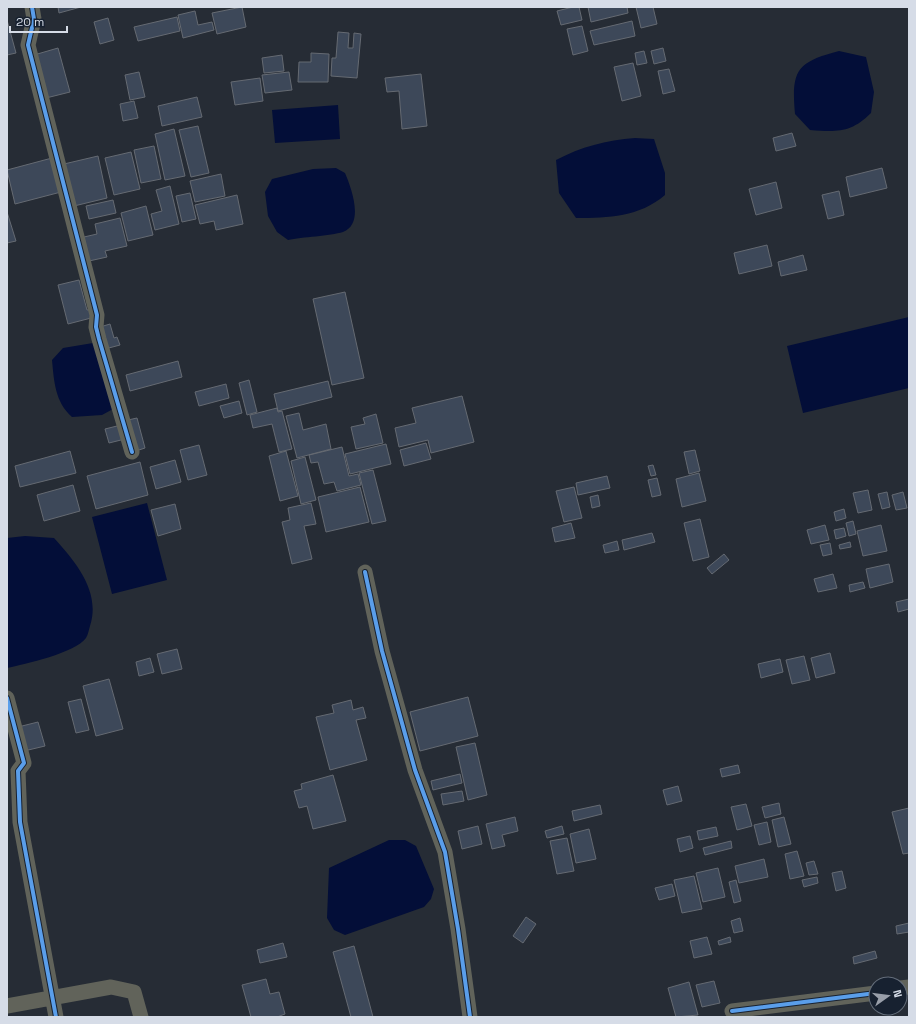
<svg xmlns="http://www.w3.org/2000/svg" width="916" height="1024" viewBox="0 0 916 1024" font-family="'Space Grotesk',sans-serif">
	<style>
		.water { fill: #030e38 }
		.building { fill: #3d4859; stroke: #656a72 }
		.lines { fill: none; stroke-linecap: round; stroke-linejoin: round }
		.minor { stroke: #61635a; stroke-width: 15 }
		.cycleway-casing { stroke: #172130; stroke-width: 6 }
		.cycleway { stroke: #5a9eea; stroke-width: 4 }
	</style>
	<rect width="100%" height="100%" fill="#262c35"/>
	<path class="water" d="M839 51 866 57 874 92 871 113C851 133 837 132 810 130L795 114C791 70 797 62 839 51Z
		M338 105 340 139 275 143 272 110Z
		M635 138 654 139 665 173V195C639 217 609 218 576 218L559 193 556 160C581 147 606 140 635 138Z
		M336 168 345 173C351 187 365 224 343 232 330 236 302 237 288 240L277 232 268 216 265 192 272 179 313 169Z
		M909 317V388L803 413 787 346Z
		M93 343 113 409 102 415 72 417C55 402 54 381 52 360L63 348Z
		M147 503 167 580 112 594 92 517Z
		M25 536 54 538C76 562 101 592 90 626 89 629 88 635 86 638 75 653 25 664 7 668V538Z
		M389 840H405L416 846 434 889 431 899 424 907 345 935 334 930 327 918 329 868Z"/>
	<path class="building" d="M58 7H81L59 13Z
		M242 7 246 27 217 34 212 13Z
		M573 7H579L582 20 561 25 557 11Z
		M588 7H627L628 13 591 22Z
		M636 7H653L657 24 641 28Z
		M195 11 198 25 212 22 214 30 183 38 178 15Z
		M177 17 180 31 138 41 134 27Z
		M108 18 114 40 100 44 94 22Z
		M7 20 16 53 7 55Z
		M632 21 635 36 594 45 590 31Z
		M582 26 588 51 573 55 567 29Z
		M338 32 349 33 348 48H353L354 33 361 34 357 78 331 76 332 58H336Z
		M58 48 70 92 46 98 34 55Z
		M663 48 666 61 654 64 651 51Z
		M644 51 647 63 637 65 635 53Z
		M311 53 329 54 328 82H298L299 62H311Z
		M282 55 284 71 264 73 262 58Z
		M633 63 641 96 622 101 614 67Z
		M669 69 675 91 663 94 658 71Z
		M139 72 145 97 130 100 125 75Z
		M289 72 292 90 265 93 262 75Z
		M421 74 427 126 402 129 399 91 387 92 385 78Z
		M260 78 263 101 235 105 231 82Z
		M197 97 202 117 162 126 158 106Z
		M134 101 138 118 123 121 120 104Z
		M198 126 209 173 191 177 179 130Z
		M174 129 185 176 165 180 155 134Z
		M792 133 796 146 776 151 773 138Z
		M154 146 161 179 141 183 134 150Z
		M131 152 140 189 114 195 105 158Z
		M98 156 107 198 74 206 64 164Z
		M52 158 61 192 15 204 7 170Z
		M882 168 887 188 850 197 846 177Z
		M221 174 225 196 195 202 190 181Z
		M776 182 782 208 756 215 749 189Z
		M170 186 179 224 155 230 151 214 162 211 156 190Z
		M839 191 844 215 828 219 822 195Z
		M190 193 196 219 182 222 176 196Z
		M237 195 243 224 216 230 214 221 200 224 195 205Z
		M113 200 116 213 89 219 86 206Z
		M146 206 153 235 128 241 121 213Z
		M7 212 16 241 7 243Z
		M120 218 127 246 105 251 107 257 89 261 84 237 97 234 95 224Z
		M767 245 772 266 739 274 734 253Z
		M803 255 807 270 781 276 778 262Z
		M79 280 87 310 93 309 95 317 68 324 58 285Z
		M345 292 364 378 332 385 313 299Z
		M110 324 114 338 117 337 120 345 105 349 100 327Z
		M178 361 182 377 130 391 126 375Z
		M249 380 257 412 247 415 239 383Z
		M328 381 332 397 278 411 274 394Z
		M226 384 229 398 199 406 195 392Z
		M462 396 474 442 431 453 428 440 399 447 395 428 416 423 412 408Z
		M239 401 242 413 224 418 220 406Z
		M277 408 278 412 282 411 292 449 279 452 272 424 253 428 250 415Z
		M299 413 303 430 326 424 331 449 297 458 286 416Z
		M376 414 383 443 356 449 351 427 365 424 363 418Z
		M137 418 145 448 136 451 128 420Z
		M121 425 125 439 109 443 105 429Z
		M426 443 431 459 404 466 400 450Z
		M386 444 391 464 350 474 345 454Z
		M199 445 207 475 188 480 180 450Z
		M342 447 349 476 358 474 361 485 337 491 334 482 324 484 318 462 311 463 309 455Z
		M695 450 700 471 689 474 684 452Z
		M70 451 76 473 20 487 15 466Z
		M286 451 298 496 280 501 269 456Z
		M305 457 316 500 301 504 291 461Z
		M175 460 181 482 156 489 150 467Z
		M140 462 148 495 96 509 87 476Z
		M653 465 656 475 651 476 648 466Z
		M373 470 386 521 372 524 359 473Z
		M699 473 706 501 682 507 676 479Z
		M607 476 610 488 578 495 576 483Z
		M657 478 661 495 652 497 648 480Z
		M73 485 80 511 44 521 37 495Z
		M360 487 369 522 326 532 318 497Z
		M574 487 582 518 564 522 556 491Z
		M868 490 872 510 858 513 853 493Z
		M887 492 890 507 882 509 878 494Z
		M903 492 907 508 896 510 892 495Z
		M598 495 600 506 592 508 590 497Z
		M311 503 316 524 304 526 312 559 292 564 282 522 290 520 288 508Z
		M175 504 181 529 158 536 151 510Z
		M844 509 846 518 836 521 834 512Z
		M700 519 709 557 693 561 684 523Z
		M853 521 856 534 849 536 846 523Z
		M571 523 575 538 555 542 552 528Z
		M825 525 829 540 811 544 807 530Z
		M881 525 887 551 863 556 857 531Z
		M844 528 846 536 836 539 834 530Z
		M652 533 655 542 624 550 622 540Z
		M617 541 619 550 605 553 603 545Z
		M850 542 851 547 840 549 839 545Z
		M830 543 832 554 823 556 820 545Z
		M724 554 729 560 712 574 707 568Z
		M889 564 893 582 870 588 866 569Z
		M833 574 837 588 818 592 814 579Z
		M863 582 865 588 850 592 849 585Z
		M909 599V609L898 612 896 602Z
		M177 649 182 669 162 674 157 654Z
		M830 653 835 673 816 678 811 658Z
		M804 656 810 680 792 684 786 660Z
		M150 658 154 672 139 676 136 662Z
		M780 659 783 672 761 678 758 664Z
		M109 679 123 729 96 736 83 686Z
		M468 697 478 736 420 751 410 712Z
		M81 699 89 730 76 733 68 702Z
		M351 700 353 710 363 707 366 718 356 720 367 760 330 770 316 717 334 713 332 705Z
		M38 722 45 746 24 751 18 727Z
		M475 743 487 795 468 800 456 747Z
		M738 765 740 773 722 777 720 769Z
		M460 774 462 783 433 790 431 781Z
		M333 775 346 821 313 829 307 806 299 808 294 791 302 789 301 784Z
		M678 786 682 801 667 805 663 790Z
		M462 791 464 801 443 805 441 794Z
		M779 803 781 814 765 818 762 807Z
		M746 804 752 826 737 830 731 807Z
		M600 805 602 814 574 821 572 811Z
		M909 808V853L903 854 892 812Z
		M515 817 518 831 502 835 505 846 492 849 486 824Z
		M784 817 791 844 778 847 772 820Z
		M767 822 771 842 759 845 754 825Z
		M478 826 482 844 462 849 458 831Z
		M562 826 564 834 547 838 545 831Z
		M716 827 718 836 699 840 697 831Z
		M589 829 596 859 576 863 570 834Z
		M690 836 693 848 680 852 677 839Z
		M567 838 574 871 557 874 550 841Z
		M731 841 732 848 705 855 703 848Z
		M797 851 804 876 790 879 785 854Z
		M764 859 768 877 739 883 735 866Z
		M814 861 818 874 809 875 806 863Z
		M718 868 725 897 703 902 696 873Z
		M842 871 846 888 836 891 832 873Z
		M694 876 702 909 682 913 674 880Z
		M817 877 818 883 804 887 802 880Z
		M736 880 741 901 734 903 729 882Z
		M672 884 675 896 659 900 655 888Z
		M526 917 536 924 523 943 513 936Z
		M740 918 743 931 734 933 731 921Z
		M909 923V932L897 934 896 926Z
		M707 937 712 954 694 958 690 941Z
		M730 937 731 942 719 945 718 941Z
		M283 943 287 957 260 963 257 950Z
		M354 946 373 1017H351L333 952Z
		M875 951 877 958 854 964 853 957Z
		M266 979 270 994 279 992 285 1014 277 1017H251L242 985Z
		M714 981 720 1003 702 1007 696 985Z
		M689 982 698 1015 676 1017 668 988Z"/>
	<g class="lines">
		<path class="minor" d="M32 7 34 19 28 45 97 315 96 327 99 339 132 452
			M365 572 382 651 415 770 445 852 458 929 470 1017
			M7 698 24 763 18 771 20 822 56 1017
			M900 988 909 987
			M7 1006 111 987 134 992 141 1017
			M732 1011 876 993"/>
		<g class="cycleway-casing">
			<path id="cycleway" d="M32 7 34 19 28 45 97 315 96 327 99 339 132 452
				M365 572 382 651 415 770 445 852 458 929 470 1017
				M7 698 24 763 18 771 20 822 56 1017
				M732 1011 876 993"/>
		</g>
		<use href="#cycleway" class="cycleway"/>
	</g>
	<rect width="916" height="1024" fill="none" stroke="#d6dce7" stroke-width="16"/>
	<g transform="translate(888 996) rotate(76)"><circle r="19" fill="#172130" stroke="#636c79"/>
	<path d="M0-3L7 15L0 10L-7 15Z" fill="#989ea9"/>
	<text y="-6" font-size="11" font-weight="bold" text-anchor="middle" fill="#d6dce7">N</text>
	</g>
	<path d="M10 26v6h57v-6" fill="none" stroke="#d6dce7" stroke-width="2"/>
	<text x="16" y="26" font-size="12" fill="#d6dce7" stroke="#172130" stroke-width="3" paint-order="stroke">20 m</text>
</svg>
